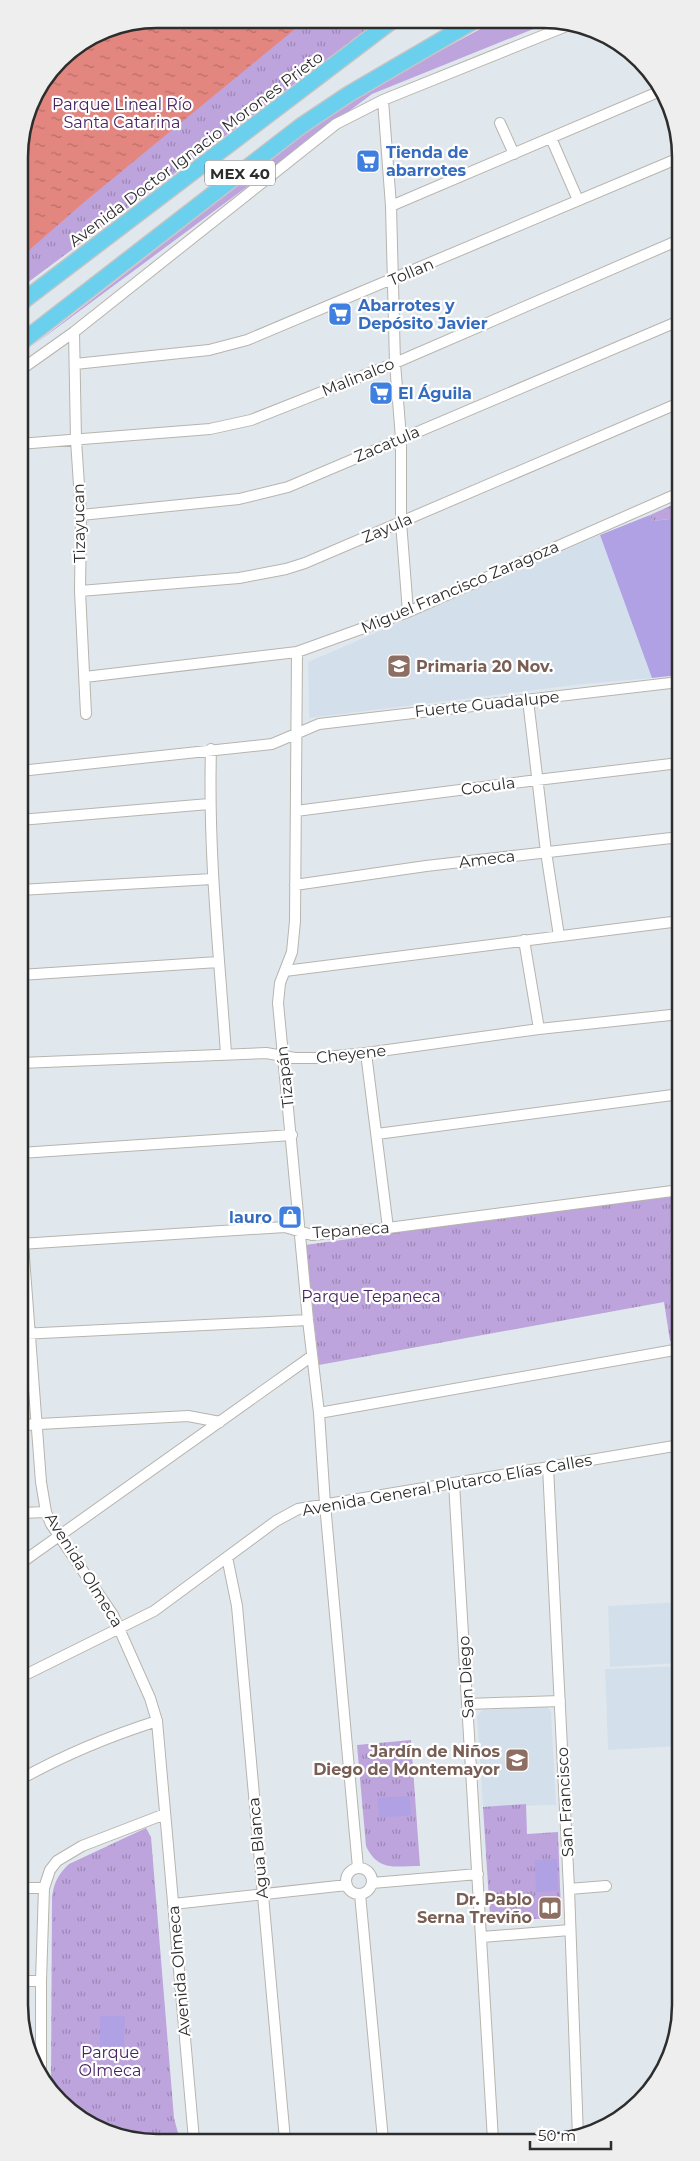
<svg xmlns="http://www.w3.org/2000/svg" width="700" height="2161" viewBox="0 0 700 2161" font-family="Montserrat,sans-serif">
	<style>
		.education { fill: #d3e0ec }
		.grass { fill: #bea4dd }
		.park { fill: url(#park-tufts) }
		.pitch { fill: #afa1e3 }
		.water { fill: url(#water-ripples) }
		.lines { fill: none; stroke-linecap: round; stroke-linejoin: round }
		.minor-casing { stroke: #b7b4ad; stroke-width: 12 }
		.highway-casing { stroke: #c4c4c4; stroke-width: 18 }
		.minor { stroke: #fff; stroke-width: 10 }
		.highway { stroke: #6bd0ee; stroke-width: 15 }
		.labels { text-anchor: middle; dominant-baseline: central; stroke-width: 4.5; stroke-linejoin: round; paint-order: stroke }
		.shield { fill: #fff; stroke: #6c6c6c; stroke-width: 1 }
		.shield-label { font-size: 15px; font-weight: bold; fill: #2d2d2d }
		.park-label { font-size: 16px; fill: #492364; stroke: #fff }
		.street-label { font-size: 16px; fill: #2d2d2d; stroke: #fff }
		.shop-label { font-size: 16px; font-weight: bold; fill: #366cbe; stroke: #fff; text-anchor: start }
		.education-label { font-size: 16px; font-weight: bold; fill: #785e54; stroke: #fff; text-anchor: end }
		.rim { fill: none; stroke: #2d2d2d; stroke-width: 2.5 }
	</style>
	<defs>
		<pattern id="park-tufts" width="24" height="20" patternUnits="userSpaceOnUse" patternTransform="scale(1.25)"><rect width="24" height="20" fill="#bea4dd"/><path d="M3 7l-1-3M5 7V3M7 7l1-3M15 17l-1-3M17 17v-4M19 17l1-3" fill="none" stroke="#9b86b4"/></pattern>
		<pattern id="water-ripples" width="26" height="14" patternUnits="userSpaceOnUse" patternTransform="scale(1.25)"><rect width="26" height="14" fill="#e38680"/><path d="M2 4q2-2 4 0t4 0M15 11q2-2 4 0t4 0" fill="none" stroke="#b86e69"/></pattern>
	</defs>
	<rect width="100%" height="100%" fill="#e1e8ed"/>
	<path class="education" d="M600 535 652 678 584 684 309 718 308 662Z
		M680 1602 681 1663 610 1667 608 1606Z
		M681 1666V1746L608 1750 605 1669Z
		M547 1707 551 1711 556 1805 483 1807 477 1716 482 1710Z"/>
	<path class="grass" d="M495 21H553L372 94 31 347 344 103Z"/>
	<path class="park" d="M157 19 381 20 19 289V147L33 96 65 53 104 29Z
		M679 502V518L652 521 650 515Z
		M680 1194V1339L670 1341 664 1302 319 1365 305 1245Z
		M411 1740 420 1866C396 1866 378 1872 366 1846L357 1745Z
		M526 1804 527 1834 558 1832 561 1913 556 1918 495 1921 490 1916 483 1807Z
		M146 1828 151 1837 174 2118 178 2133 172 2137H125L59 2102 51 2088 52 1897C54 1883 58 1874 69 1864Z"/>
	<path class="pitch" d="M650 515 652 521 679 518V675L652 678 600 535Z
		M410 1796 411 1815 379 1818 378 1798Z
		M557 1859 558 1891 536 1892 535 1860Z
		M100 2016H125L124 2047H100Z"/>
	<path class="water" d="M157 19 306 20 83 203 19 259V147L33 96 65 53 104 29Z"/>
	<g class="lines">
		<g class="minor-casing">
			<path id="minor" d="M383 100 391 206 395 363 401 438V522L408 612
				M500 123 514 154
				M551 138 578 200
				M391 206 658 92
				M74 332 76 440 81 515 80 591 86 714
				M75 364 209 350 247 340 679 158
				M19 371 74 332 336 124 383 100 574 23
				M19 444 210 429 251 420 395 363 679 240
				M81 515 239 499 288 487 679 321
				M80 591 239 578 286 569 305 563 679 403
				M297 652 295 921 292 952 280 983 278 1003 308 1320 319 1413 325 1504 358 1868
				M85 677 297 652 408 612 679 493
				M528 700 546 852 559 936
				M211 749C208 853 219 951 226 1054
				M20 771 272 744 319 724 679 682
				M296 811 537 780 679 763
				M20 820 209 804
				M295 885 426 866 680 837
				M20 890 212 879
				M524 940 539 1029
				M285 971 680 921
				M20 975 218 962
				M366 1053 388 1228
				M20 1063 266 1053 295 1058H315L366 1053 539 1029 680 1014
				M377 1134 680 1094
				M20 1153 292 1135
				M20 1204 41 1482 46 1512 51 1524 113 1615 150 1698 157 1721 194 2140
				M20 1244 285 1227 312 1235 388 1228 680 1190
				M21 1334 308 1320
				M319 1413 680 1349
				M21 1425 188 1416 220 1422
				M548 1467 569 1889 578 2137
				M454 1483 493 2140
				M21 1513 46 1512
				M227 1557 237 1606 285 2140
				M21 1563 312 1356
				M21 1677 154 1611 276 1521 298 1509 680 1445
				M467 1704 560 1701
				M21 1779C64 1755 110 1736 157 1721
				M346 1881a13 13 0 1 1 26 0a13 13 0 1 1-26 0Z
				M372 1883 478 1874
				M21 1888H44
				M569 1889 606 1886
				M360 1894 383 2140
				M173 1904 347 1885
				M482 1937 570 1930
				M21 1981H41
				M41 2069V1981L44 1888 50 1870 57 1861 82 1846 165 1814"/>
		</g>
		<g class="highway-casing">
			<path id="highway" d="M19 304 393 20
				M19 344 301 126 349 94 474 21"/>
		</g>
		<use href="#minor" class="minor"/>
		<use href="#highway" class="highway"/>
	</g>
	<defs>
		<g id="supermarket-square" transform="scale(1.25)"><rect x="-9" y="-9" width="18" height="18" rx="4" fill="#3f7fe0" stroke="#fff"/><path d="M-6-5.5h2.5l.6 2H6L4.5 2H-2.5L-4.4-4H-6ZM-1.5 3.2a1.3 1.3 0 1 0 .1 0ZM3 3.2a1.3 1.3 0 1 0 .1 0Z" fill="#fff"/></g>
		<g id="school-square" transform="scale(1.25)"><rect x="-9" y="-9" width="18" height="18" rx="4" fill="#8d6e63" stroke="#fff"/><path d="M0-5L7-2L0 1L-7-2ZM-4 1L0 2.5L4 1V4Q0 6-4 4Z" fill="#fff"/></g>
		<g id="shop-square" transform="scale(1.25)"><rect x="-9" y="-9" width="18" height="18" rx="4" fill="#3f7fe0" stroke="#fff"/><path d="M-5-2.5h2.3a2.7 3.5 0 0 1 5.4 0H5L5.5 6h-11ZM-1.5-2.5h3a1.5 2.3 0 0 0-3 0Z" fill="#fff"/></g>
		<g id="library-square" transform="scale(1.25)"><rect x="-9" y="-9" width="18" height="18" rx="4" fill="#8d6e63" stroke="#fff"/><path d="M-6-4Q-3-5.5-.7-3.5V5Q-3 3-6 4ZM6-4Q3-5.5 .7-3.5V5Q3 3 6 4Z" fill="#fff"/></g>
	</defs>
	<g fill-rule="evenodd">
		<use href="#supermarket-square" x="368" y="161"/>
		<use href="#supermarket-square" x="340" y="314"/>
		<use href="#supermarket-square" x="381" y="393"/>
		<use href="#school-square" x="399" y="666"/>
		<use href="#shop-square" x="290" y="1217"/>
		<use href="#school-square" x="517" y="1760"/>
		<use href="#library-square" x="550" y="1908"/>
	</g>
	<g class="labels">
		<rect class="shield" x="205" y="160.5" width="70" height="25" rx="4"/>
		<g class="shield-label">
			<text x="240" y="173">MEX 40</text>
		</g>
		<g class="park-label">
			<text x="122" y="104">Parque Lineal Río<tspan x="122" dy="18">Santa Catarina</tspan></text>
			<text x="371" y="1296">Parque Tepaneca</text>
			<text x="110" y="2052">Parque<tspan x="110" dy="18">Olmeca</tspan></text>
		</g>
		<g class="street-label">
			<text transform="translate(196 149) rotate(-37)">Avenida Doctor Ignacio Morones Prieto</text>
			<text transform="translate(411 272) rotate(-23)">Tollan</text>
			<text transform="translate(358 377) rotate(-22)">Malinalco</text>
			<text transform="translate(387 444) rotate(-23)">Zacatula</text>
			<text transform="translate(79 523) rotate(-91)">Tizayucan</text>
			<text transform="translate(387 528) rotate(-23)">Zayula</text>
			<text transform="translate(460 587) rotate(-23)">Miguel Francisco Zaragoza</text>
			<text transform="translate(487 704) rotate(-6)">Fuerte Guadalupe</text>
			<text transform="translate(488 786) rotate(-8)">Cocula</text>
			<text transform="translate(487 859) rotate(-7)">Ameca</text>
			<text transform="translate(351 1054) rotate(-6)">Cheyene</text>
			<text transform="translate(285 1077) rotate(-96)">Tizapán</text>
			<text transform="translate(351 1230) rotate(-4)">Tepaneca</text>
			<text transform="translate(447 1485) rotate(-10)">Avenida General Plutarco Elías Calles</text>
			<text transform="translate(84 1570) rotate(58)">Avenida Olmeca</text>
			<text transform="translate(466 1677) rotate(-93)">San Diego</text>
			<text transform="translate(565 1802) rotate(-93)">San Francisco</text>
			<text transform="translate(258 1848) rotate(-95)">Agua Blanca</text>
			<text transform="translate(179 1971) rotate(-95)">Avenida Olmeca</text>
		</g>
		<g class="shop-label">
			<text x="386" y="152">Tienda de<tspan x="386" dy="18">abarrotes</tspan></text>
			<text x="358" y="305">Abarrotes y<tspan x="358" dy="18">Depósito Javier</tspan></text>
			<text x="398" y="393">El Águila</text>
			<text x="272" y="1217" text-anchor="end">lauro</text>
		</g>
		<g class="education-label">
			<text x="416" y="666" text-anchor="start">Primaria 20 Nov.</text>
			<text x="500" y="1751">Jardín de Niños<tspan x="500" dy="18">Diego de Montemayor</tspan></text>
			<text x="532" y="1899">Dr. Pablo<tspan x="532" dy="18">Serna Treviño</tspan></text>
		</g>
	</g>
	<path d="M0 0H700V2161H0ZM157 28H543A129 129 0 0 1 672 157V2005A129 129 0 0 1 543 2134H157A129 129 0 0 1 28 2005V157A129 129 0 0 1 157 28Z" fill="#eee" fill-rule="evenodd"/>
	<path class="rim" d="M157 28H543A129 129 0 0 1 672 157V2005A129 129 0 0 1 543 2134H157A129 129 0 0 1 28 2005V157A129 129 0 0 1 157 28Z"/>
	<path d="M530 2141v8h81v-8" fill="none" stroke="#2d2d2d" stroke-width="2.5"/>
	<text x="538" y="2141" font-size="15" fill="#2d2d2d" stroke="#ffffff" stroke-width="4" paint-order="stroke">50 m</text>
</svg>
